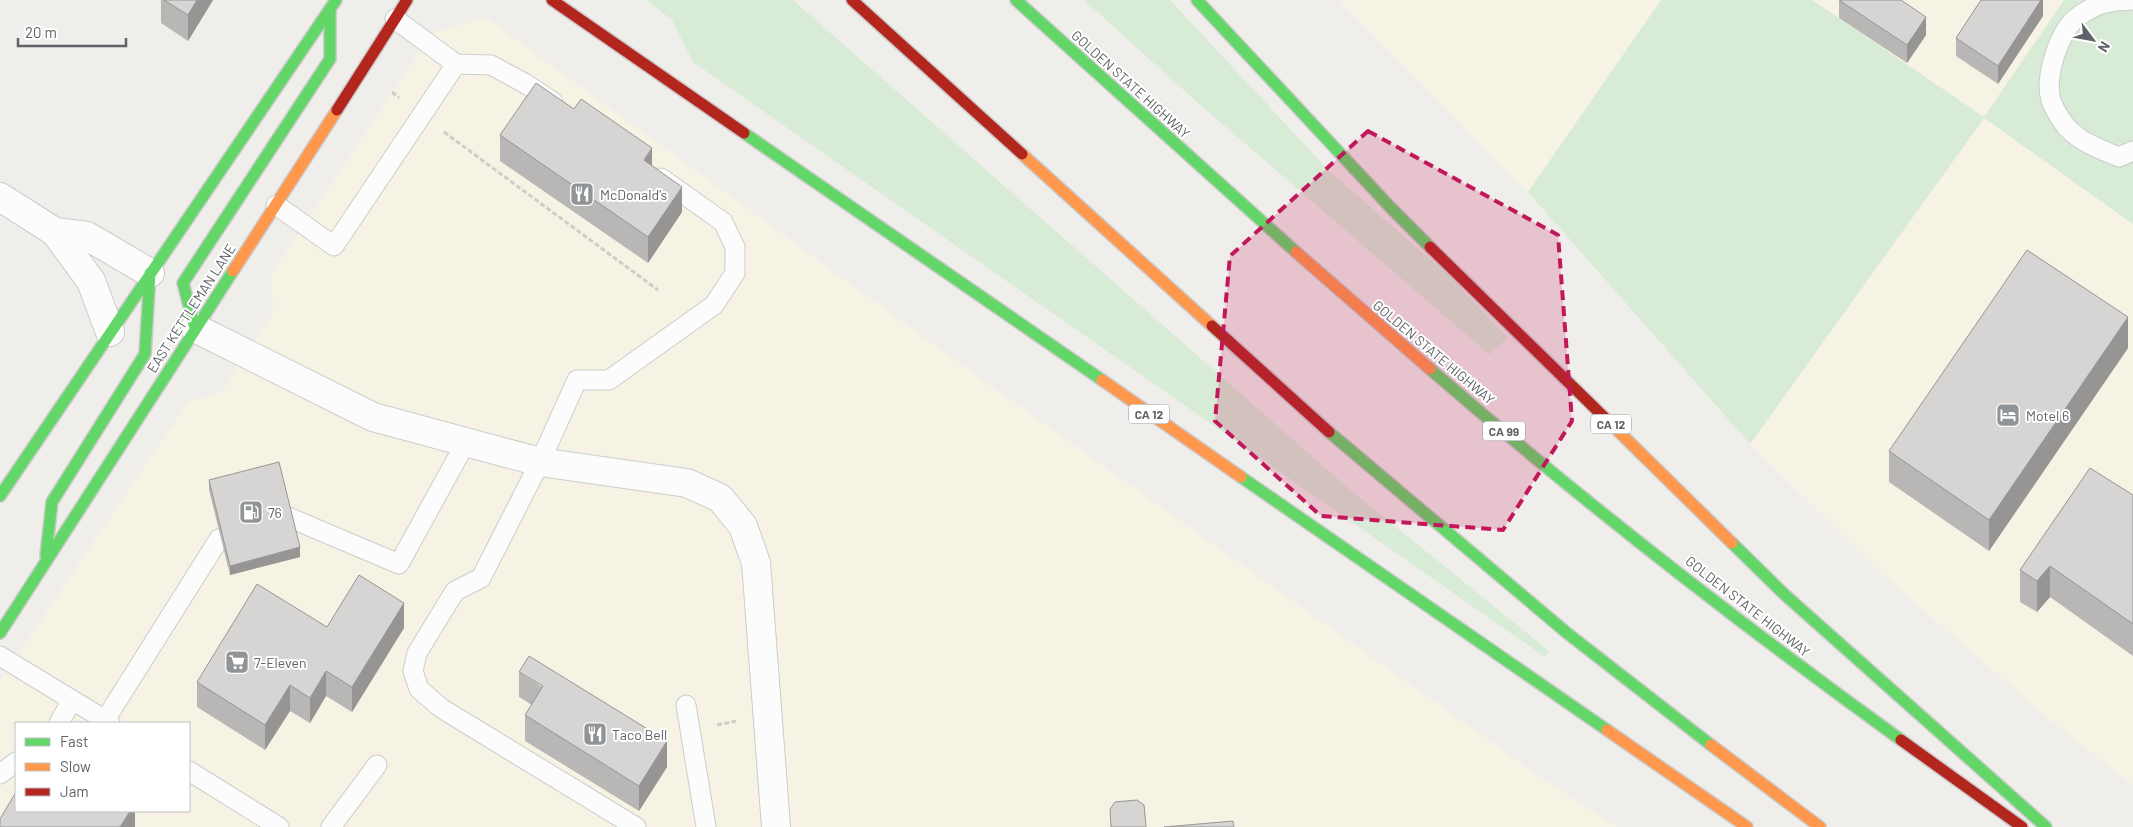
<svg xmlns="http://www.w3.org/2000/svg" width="2133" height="827" viewBox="0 0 2133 827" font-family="Barlow,sans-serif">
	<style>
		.commercial { fill: #f7f3e4; fill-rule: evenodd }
		.green { fill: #d8ebd6 }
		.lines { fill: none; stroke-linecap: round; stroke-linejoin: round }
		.lane-casing { stroke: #cbcccc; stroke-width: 21 }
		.street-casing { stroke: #cbcccc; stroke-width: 30 }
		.fast-casing { stroke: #cacacb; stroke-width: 14 }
		.slow-casing { stroke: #cacacb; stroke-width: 14 }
		.jam-casing { stroke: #cacacb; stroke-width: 14 }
		.path { stroke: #cacfcc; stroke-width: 3; stroke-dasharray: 5 2.5; stroke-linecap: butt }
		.lane { stroke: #fdfcfc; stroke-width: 19 }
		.street { stroke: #fdfcfc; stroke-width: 28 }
		.fast { stroke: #63d668; stroke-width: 11 }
		.slow { stroke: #ff974d; stroke-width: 11 }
		.jam { stroke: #b3261e; stroke-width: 11 }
		.wall { fill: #b8b7b5 }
		.shaded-wall { fill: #969594 }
		.building { fill: #d6d5d3; stroke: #969594 }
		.marked { fill: #c2185b; fill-opacity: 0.2; stroke: #c2185b; stroke-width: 4; stroke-dasharray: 10 6; stroke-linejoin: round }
		.labels { text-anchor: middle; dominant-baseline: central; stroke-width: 4; stroke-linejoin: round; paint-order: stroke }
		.shield { fill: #fff; stroke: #8f9295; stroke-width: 1 }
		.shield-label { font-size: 12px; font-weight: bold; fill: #5f6368 }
		.street-label { font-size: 14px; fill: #5f6368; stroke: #fff }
		.poi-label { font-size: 14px; fill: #5f6368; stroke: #fff; text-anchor: start }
	</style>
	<rect width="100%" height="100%" fill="#efeeea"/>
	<path class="commercial" d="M1339 0H1661L1528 192Z
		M1812 0H2064L1984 117 2133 224V785L2049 719 1888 579 1750 444 1984 118Z
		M486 18 974 374 1543 779 1617 827H0V681L188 402 222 392 273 313 272 273 432 33ZM16 723H189V811H16Z"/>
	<path class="green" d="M646 0H793L1349 489 1549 651 1545 657 693 62 672 20Z
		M1084 0H1170L1331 173 1447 274 1508 338 1489 354 1198 103Z
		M1661 0H1812L1984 117 2064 0H2133V224L1984 118 1750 444 1528 192Z"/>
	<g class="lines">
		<g class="lane-casing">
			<path id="lane" d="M2133 0C2111 1 2098 2 2079 16 2059 29 2044 78 2051 100 2053 107 2058 115 2062 121 2074 140 2099 149 2119 157L2133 151
				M395 19 456 64 491 65 526 84 553 102
				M276 205 334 246 456 64
				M0 656 110 723
				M686 705 706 827
				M105 720 219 539 288 517 399 564 466 442
				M59 723 72 700
				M189 771 279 827
				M0 774 16 762
				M331 827 377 765
				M636 827 441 708 419 689 413 671 417 653 455 591 481 578 540 462 577 380H609L714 305 735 273V247L723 222 661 178"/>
		</g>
		<g class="street-casing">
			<path id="street" d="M0 197 55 232 91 281 110 332
				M55 232 87 236 150 273
				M195 328 373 417 540 462 687 483 720 498 743 526 756 563 776 827"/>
		</g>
		<g class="fast-casing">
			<path id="fast" d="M1016 0 1296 252
				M1197 0 1391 208 1430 247
				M744 133 1102 380
				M195 328 183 283 330 59V10
				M1430 369C1581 500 1739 623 1901 740
				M1329 432 1567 633 1711 745
				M1241 477 1607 730
				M0 496 336 0
				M1732 543 1784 594 2046 827
				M46 555 52 502 145 354 150 273
				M0 633 233 271"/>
		</g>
		<g class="slow-casing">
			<path id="slow" d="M1022 154 1212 326
				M1296 252 1430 369
				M233 271 337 110
				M1102 380 1241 477
				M1608 421 1732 543
				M1607 730 1747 827
				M1711 745 1820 827"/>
		</g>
		<g class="jam-casing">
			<path id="jam" d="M552 0 744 133
				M852 0 1022 154
				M337 110 407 0
				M1430 247 1608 421
				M1212 326 1329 432
				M1901 740 2022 827"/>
		</g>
		<path class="path" d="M392 92 399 98
			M444 132 658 290
			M717 725 736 721"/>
		<use href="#lane" class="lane"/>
		<use href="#street" class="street"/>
		<use href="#fast" class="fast"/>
		<use href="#slow" class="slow"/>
		<use href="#jam" class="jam"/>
	</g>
	<path class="wall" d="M161 0H213L188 41 161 23Z
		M1839 0 1926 35 1907 63 1839 18Z
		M2043 0V16L1998 84 1956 56V38Z
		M500 135 652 166 682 212 648 263 500 161Z
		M2128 348 1989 551 1889 482V451Z
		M209 480 300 557 230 575 209 490Z
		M2133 495V656L2050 597 2037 612 2020 602V570Z
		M327 627 404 628 352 712 326 696 310 723 290 711 265 750 197 707V682Z
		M519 672 667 767 639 811 525 741V715L532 705 519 697Z"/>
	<path class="shaded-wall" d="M197 0H213L188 41V15Z
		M2041 0H2043V16L1998 84V66Z
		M1926 17V35L1907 63V45Z
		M652 148V173L644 160Z
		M682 187V212L648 263V237Z
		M2128 317V348L1989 551V520Z
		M300 547V557L230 575V566Z
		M2050 566V597L2037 612V581Z
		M404 603V628L352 712V687Z
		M326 671V696L310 723V698Z
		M290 685V711L265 750V725Z
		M667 741V767L639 811V786Z
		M130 811H135V827H120Z"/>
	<path class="building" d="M164 0H197L188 15Z
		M1839 0H1901L1926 17 1907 45Z
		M1981 0H2041L1998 66 1956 38Z
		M536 83 574 109 581 99 652 148 644 160 682 187 648 237 500 135Z
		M2027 250 2128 317 1989 520 1889 451Z
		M279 462 300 547 230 566 209 480Z
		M2090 468 2133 495V624L2050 566 2037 581 2020 570Z
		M359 575 404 603 352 687 326 671 310 698 290 685 265 725 197 682 257 584 327 627Z
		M529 656 667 741 639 786 525 715 543 686 519 672Z
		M16 792V811H130L120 827H0V819Z
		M1137 800 1144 805 1146 827H1111L1110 809 1115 802Z
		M1233 821 1234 827H1164Z"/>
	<path class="marked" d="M1368 131 1558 235 1572 421 1503 530 1321 516 1215 421 1230 256Z"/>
	<defs>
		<g id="restaurant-square" transform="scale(1.25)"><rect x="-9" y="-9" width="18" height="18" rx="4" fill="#919496" stroke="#fff"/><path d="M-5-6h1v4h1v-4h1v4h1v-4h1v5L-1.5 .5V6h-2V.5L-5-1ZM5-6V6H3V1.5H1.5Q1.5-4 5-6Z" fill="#fff"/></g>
		<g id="hotel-square" transform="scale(1.25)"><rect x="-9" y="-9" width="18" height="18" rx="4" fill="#919496" stroke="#fff"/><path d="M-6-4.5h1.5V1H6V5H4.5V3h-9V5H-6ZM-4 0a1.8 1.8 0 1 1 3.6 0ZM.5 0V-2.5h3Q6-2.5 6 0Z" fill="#fff"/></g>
		<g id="fuel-square" transform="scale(1.25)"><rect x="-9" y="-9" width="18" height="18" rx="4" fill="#919496" stroke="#fff"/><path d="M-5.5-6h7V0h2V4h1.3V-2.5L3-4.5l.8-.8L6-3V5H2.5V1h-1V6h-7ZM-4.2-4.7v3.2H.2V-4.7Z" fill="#fff"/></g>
		<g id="supermarket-square" transform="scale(1.25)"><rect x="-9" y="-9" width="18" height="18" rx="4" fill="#919496" stroke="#fff"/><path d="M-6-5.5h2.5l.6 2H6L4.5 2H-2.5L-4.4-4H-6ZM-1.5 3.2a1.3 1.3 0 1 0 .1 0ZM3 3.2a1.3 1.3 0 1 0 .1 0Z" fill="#fff"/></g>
	</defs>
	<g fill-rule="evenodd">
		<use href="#restaurant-square" x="582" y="194"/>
		<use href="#hotel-square" x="2008" y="415"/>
		<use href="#fuel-square" x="251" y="512"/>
		<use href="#supermarket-square" x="237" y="662"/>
		<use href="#restaurant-square" x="595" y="734"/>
	</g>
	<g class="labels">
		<g class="shield">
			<rect x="1129" y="404.5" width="40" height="19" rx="4"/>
			<rect x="1591" y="414.5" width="40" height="19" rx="4"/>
			<rect x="1483" y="421.5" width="42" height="19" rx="4"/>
		</g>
		<g class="shield-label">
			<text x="1149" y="414">CA 12</text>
			<text x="1611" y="424">CA 12</text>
			<text x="1504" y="431">CA 99</text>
		</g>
		<g class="street-label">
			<text transform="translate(1131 84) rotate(42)">GOLDEN STATE HIGHWAY</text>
			<text transform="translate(191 308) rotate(-57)">EAST KETTLEMAN LANE</text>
			<text transform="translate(1434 352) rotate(40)">GOLDEN STATE HIGHWAY</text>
			<text transform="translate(1748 606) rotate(38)">GOLDEN STATE HIGHWAY</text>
		</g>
		<g class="poi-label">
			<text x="600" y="194">McDonald's</text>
			<text x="2026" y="415">Motel 6</text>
			<text x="268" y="512">76</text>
			<text x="254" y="662">7-Eleven</text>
			<text x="612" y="734">Taco Bell</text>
		</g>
	</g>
	<rect x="15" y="722" width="175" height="90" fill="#ffffff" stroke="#bfc1c3"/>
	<rect x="25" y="738" width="25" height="8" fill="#63d668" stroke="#bfc1c3"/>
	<text x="60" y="747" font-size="15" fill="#5f6368">Fast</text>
	<rect x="25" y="763" width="25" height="8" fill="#ff974d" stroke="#bfc1c3"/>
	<text x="60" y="772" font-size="15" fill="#5f6368">Slow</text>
	<rect x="25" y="788" width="25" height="8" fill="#b3261e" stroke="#bfc1c3"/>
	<text x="60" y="797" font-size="15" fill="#5f6368">Jam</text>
	<g transform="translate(2093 40) rotate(122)" stroke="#ffffff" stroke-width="4" paint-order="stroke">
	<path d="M0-4L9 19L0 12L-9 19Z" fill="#5f6368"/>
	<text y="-8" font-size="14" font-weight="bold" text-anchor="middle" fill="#5f6368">N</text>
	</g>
	<path d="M18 38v8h108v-8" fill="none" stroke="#5f6368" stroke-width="2.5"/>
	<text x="25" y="38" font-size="15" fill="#5f6368" stroke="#ffffff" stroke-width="4" paint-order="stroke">20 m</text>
</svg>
